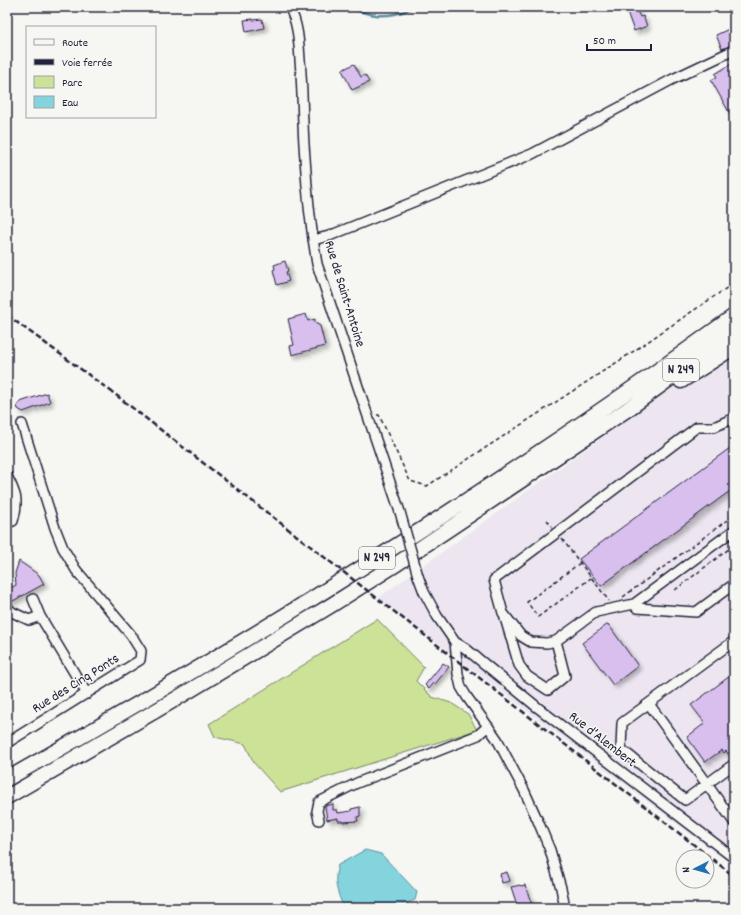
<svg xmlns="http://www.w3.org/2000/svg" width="741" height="915" viewBox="0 0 741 915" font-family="Dekko,sans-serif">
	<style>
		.built { fill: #ede6f1 }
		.green { fill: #cce297; stroke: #778269 }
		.water { fill: #84d4de; stroke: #5d8d9d }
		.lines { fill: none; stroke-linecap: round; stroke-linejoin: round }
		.stream { stroke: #5d8d9d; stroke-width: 2.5 }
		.building { fill: #d8bfee; stroke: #22223b; filter: url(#shadow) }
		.minor-casing { stroke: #22223b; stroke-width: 12 }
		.highway-casing { stroke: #22223b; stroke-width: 17 }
		.path { stroke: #22223b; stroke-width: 1.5; stroke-dasharray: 4 3; stroke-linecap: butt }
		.minor { stroke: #f6f6f2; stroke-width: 9 }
		.highway { stroke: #f6f6f2; stroke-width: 14 }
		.rail { stroke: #22223b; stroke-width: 2.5; stroke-dasharray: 6 3; stroke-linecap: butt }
		.minor-bridge-casing { stroke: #22223b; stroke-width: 12; stroke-linecap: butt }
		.minor-bridge { stroke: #f6f6f2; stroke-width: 9 }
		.labels { text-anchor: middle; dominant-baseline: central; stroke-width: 3; stroke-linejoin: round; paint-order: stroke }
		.shield { fill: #f6f6f2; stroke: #626272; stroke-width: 1 }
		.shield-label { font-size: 13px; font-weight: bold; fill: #22223b }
		.street-label { font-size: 14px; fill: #22223b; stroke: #f6f6f2 }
	</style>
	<defs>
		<filter id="shadow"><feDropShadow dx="3.5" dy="3.5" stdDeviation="2" flood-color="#0004"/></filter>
	</defs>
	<rect width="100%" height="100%" fill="#f6f6f2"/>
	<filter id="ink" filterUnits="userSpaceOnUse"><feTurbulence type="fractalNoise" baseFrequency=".025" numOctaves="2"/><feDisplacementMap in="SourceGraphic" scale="8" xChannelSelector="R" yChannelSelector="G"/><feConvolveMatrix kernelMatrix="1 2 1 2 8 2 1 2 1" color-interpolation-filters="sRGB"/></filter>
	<g filter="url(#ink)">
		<path class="built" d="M734 343V867L378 598Z"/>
		<path class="green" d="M377 619 424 667 416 681 432 697 451 703 468 714 477 730 280 792 254 763 245 744 215 737 209 724Z"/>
		<path class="water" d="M365 850 381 854 417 892 415 900 394 908H344C337 892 333 882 338 865Z"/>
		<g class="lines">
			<path class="stream" d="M334 7C340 10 346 9 352 9 360 11 368 14 376 15 387 16 403 14 412 7"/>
		</g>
		<path class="building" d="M636 9 640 17 643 16 647 26 634 31 627 12Z
			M253 19V20L262 19 264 28 246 32 244 20Z
			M731 28 734 35V44L722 49 716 35Z
			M354 64 361 77 365 75 369 82 352 90 342 70Z
			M731 64 734 69V121L711 80 717 77 715 74Z
			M285 261 288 271 286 272 289 281 277 285 273 270 275 269 274 265Z
			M306 314 308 321 315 319V323L320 326 325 346 292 355 290 346 294 345 288 319Z
			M47 393 50 402 23 412 18 409 17 406 20 402Z
			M734 445V488L601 586 579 559Z
			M19 561 39 575 44 584 11 602 7 601V590L16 585 15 573Z
			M608 624 638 666 613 685 582 643Z
			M443 663 449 667 435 684 434 683 429 689 425 685Z
			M734 673V750L728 754 726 751 724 753 722 750 705 762 687 737 705 723 691 705Z
			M333 804V810H337L338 813 351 811V809L360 807V816L357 817 358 821 343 822V821H338V818L327 820 325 806Z
			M507 872 510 881 502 883 500 874Z
			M520 885 521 886 525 885 533 908H518L511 887Z"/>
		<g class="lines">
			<g class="minor-casing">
				<path id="minor" d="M289 7C298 22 299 43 300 60 303 93 302 125 305 158 307 193 311 229 317 264L400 512
					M313 240 329 236 532 154 673 79 734 50
					M734 418 714 427H697L494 580 503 613 521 636 531 642 547 643 556 641 596 612 634 604 734 530
					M7 476C16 494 19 500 13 521L7 523
					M418 576 424 592 437 616 455 642 458 674 461 687 467 697 497 739 524 790 538 821 550 850 561 888 565 908
					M634 604 637 608 696 612 734 584
					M7 607 12 612 29 620 40 616 33 599
					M40 616 87 694
					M505 618 519 665 527 676 548 690 565 676 556 641
					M734 641 622 723 621 749 685 800 734 764
					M455 642 465 648 537 707 734 858
					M649 704 734 822
					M7 743 140 660 141 651 131 635 76 570 63 548 55 528 22 424
					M319 820 317 811 319 802 357 783 478 735 488 726"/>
			</g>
			<g class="highway-casing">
				<path id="highway" d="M681 381 734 347
					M7 779C257 638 502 485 734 316
					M7 797 169 703 330 606 398 563 628 409 734 332"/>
			</g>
			<path class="path" d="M377 415H379L410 481 427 486 628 355 734 283
				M547 520 552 526
				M562 539 609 601
				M580 563 527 602 538 617 591 578
				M675 590 734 545
				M623 597 734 515"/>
			<use href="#minor" class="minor"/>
			<use href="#highway" class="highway"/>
			<path class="rail" d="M7 315 116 395 734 876"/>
			<g class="minor-bridge-casing">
				<path id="minor-bridge" d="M400 512 418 576"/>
			</g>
			<use href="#minor-bridge" class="minor-bridge"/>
		</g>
	</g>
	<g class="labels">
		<g class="shield">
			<rect x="663" y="359" width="36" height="22" rx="3"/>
			<rect x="359" y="547" width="36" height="22" rx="3"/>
		</g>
		<g class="shield-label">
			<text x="681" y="370">N 249</text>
			<text x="377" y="558">N 249</text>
		</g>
		<g class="street-label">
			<text transform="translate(344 294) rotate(73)">Rue de Saint-Antoine</text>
			<text transform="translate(76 684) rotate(-32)">Rue des Cinq Ponts</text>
			<text transform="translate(602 740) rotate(38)">Rue d’Alembert</text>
		</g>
	</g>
	<rect width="741" height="915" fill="none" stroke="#f6f6f2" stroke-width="24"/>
	<rect x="12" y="12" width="717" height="891" fill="none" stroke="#22223b" stroke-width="1.5" filter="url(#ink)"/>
	<rect x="26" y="26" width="130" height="92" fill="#f6f6f2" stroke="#a1a1a9"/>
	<rect x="34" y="39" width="20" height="6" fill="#f6f6f2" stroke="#a1a1a9"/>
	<text x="62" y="46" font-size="12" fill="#22223b">Route</text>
	<rect x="34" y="59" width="20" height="6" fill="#22223b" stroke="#a1a1a9"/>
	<text x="62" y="66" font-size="12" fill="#22223b">Voie ferrée</text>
	<rect x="34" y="76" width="20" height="12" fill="#cce297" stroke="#a1a1a9"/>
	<text x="62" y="86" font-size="12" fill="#22223b">Parc</text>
	<rect x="34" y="96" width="20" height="12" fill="#84d4de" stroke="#a1a1a9"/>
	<text x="62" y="106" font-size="12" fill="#22223b">Eau</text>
	<g transform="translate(695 869) rotate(264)"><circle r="19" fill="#f6f6f2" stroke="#a1a1a9"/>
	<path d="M0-3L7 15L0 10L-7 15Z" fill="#1f6fb2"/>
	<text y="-6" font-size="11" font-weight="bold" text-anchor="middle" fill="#22223b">N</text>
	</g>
	<path d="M587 44v6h64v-6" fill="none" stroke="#22223b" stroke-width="2"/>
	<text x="593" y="44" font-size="12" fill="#22223b" stroke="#f6f6f2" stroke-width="3" paint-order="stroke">50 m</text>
</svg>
